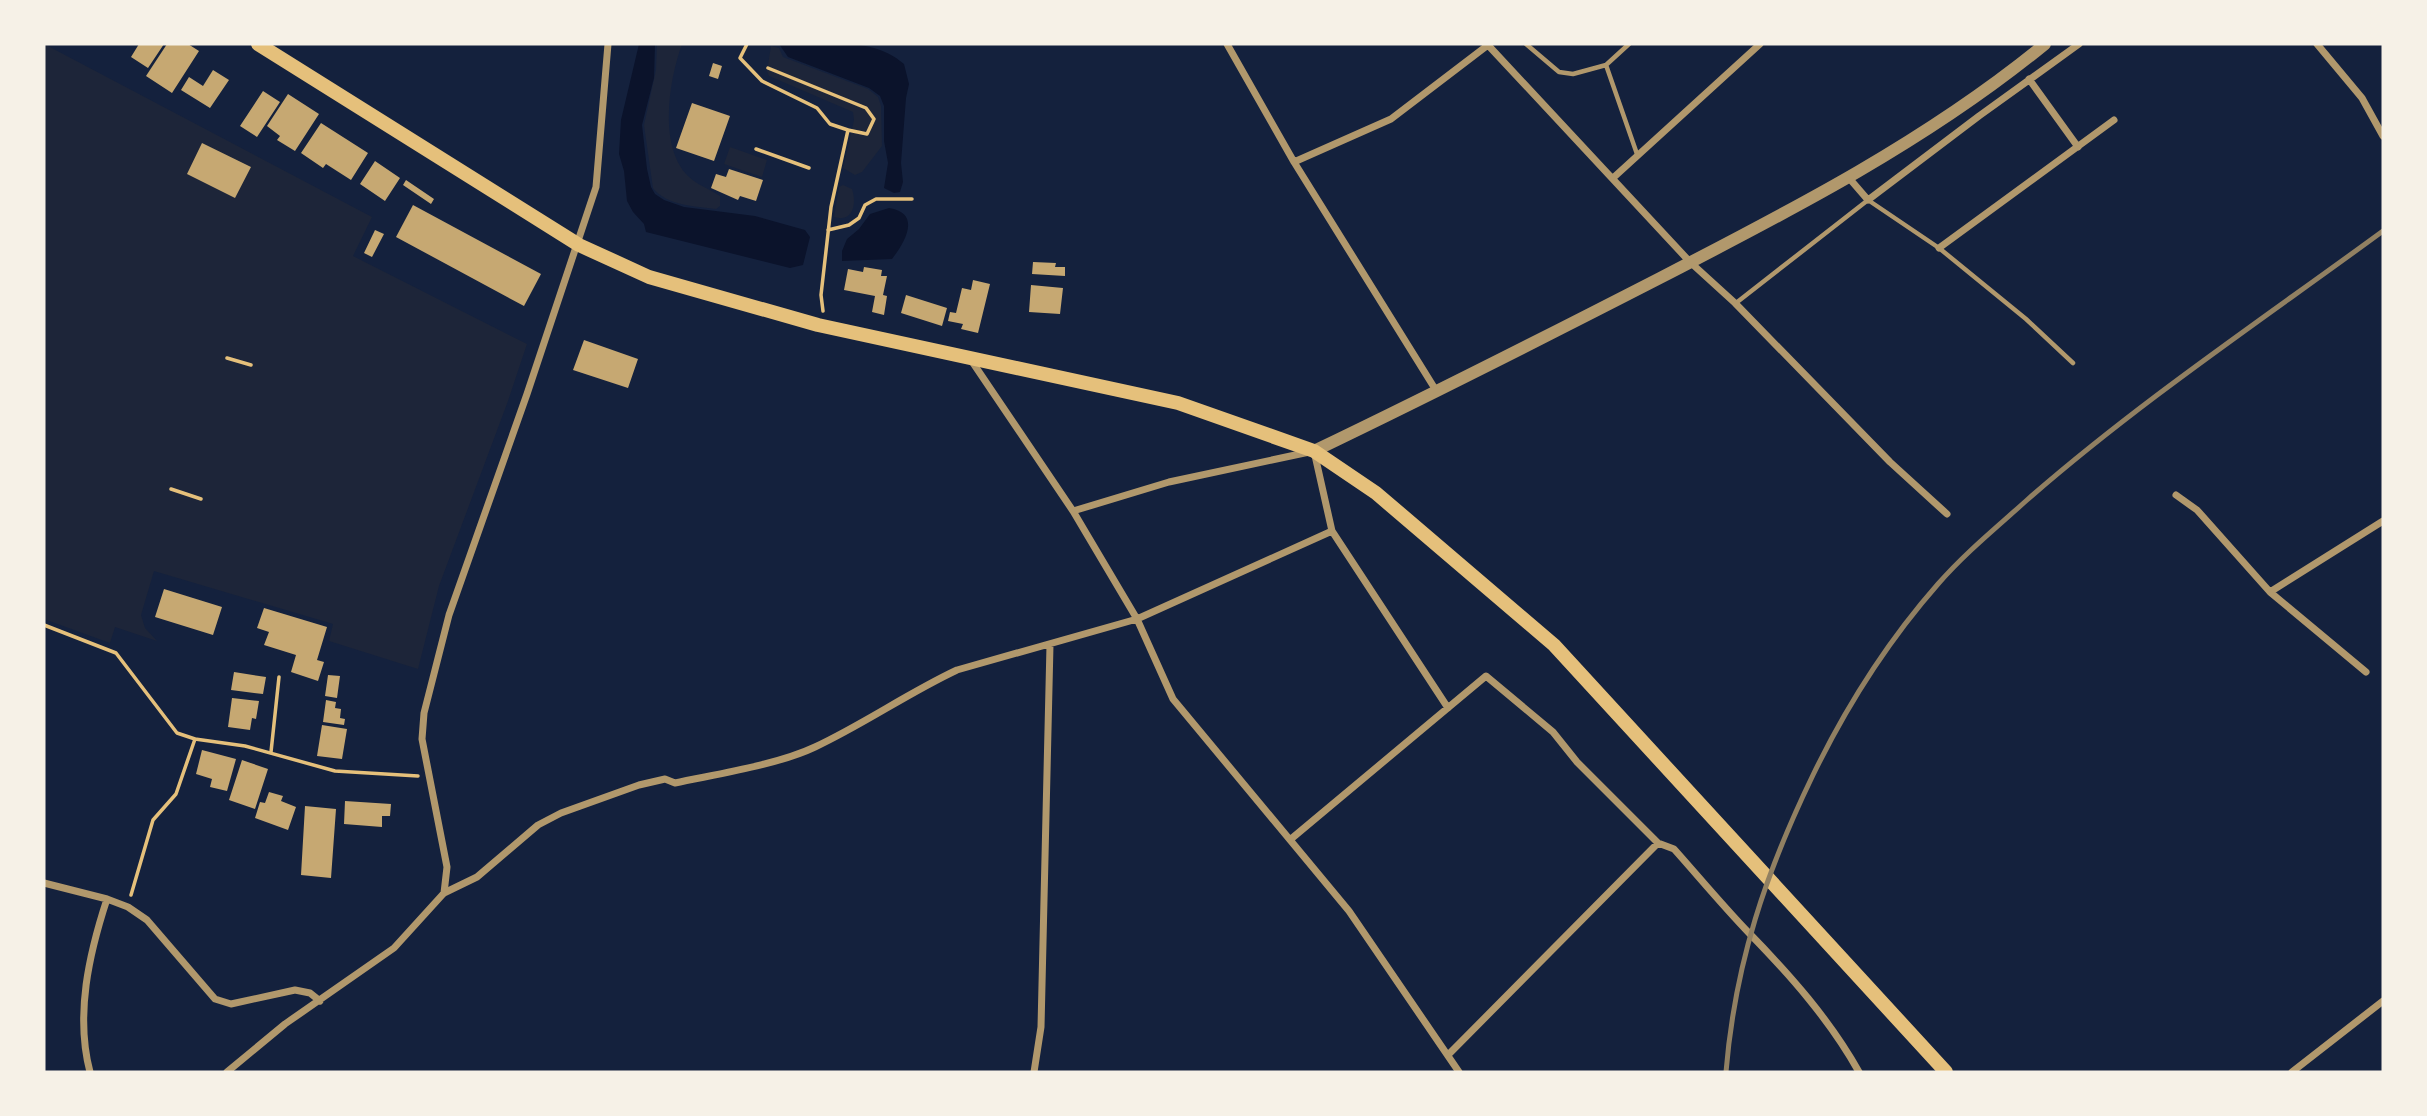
<svg xmlns="http://www.w3.org/2000/svg" width="2427" height="1116" viewBox="0 0 2427 1116" font-family="'Exo 2',sans-serif">
	<style>
		.green { fill: #1d2539 }
		.water { fill: #0b132b }
		.building { fill: #c6a872 }
		.lines { fill: none; stroke-linecap: round; stroke-linejoin: round }
		.path { stroke: #e5c07b; stroke-width: 3.5 }
		.service { stroke: #b1986c; stroke-width: 4.5 }
		.minor { stroke: #b1986c; stroke-width: 7 }
		.tertiary { stroke: #b1986c; stroke-width: 12 }
		.primary { stroke: #e5c07b; stroke-width: 14 }
		.rail { stroke: #918062; stroke-width: 5 }
	</style>
	<rect width="100%" height="100%" fill="#14213d"/>
	<path class="green" d="M657 44H682C669 80 658 146 688 176 697 185 710 189 720 196V206L716 209C695 206 667 206 653 188L644 125 656 70Z
		M46 45 372 217 353 256 527 344 508 401 439 586 418 669 329 641 333 624 154 571 141 615 145 628 157 641 115 627 110 643 44 619V50Z
		M771 46 779 48 783 57 868 89 878 97 881 106 882 146 862 172 855 175 843 168 854 120 853 112 769 76 767 71Z
		M730 147 767 160 762 177 724 164Z
		M843 185 852 189C857 204 853 223 834 217L839 187Z"/>
	<path class="water" d="M639 44H655L654 78 642 125 647 169 651 187 655 194 664 200 684 207 755 216 805 230 810 237 803 265 790 268 646 232 644 224 633 212 627 201 624 171 619 154 621 120Z
		M779 44C818 44 872 35 904 64L909 84 906 98 901 163 903 182 900 192 894 193 884 188 888 163 884 141V106L880 96 869 88 788 57Z
		M889 208C922 213 905 242 892 259L842 261V251L847 239 859 229 870 214Z"/>
	<path class="building" d="M139 44H164L148 68 131 57Z
		M167 44H188L199 51 172 93 146 76Z
		M713 63 722 66 718 79 709 76Z
		M213 70 229 80 210 108 181 90 189 77 203 86Z
		M263 91 280 102 257 137 240 126Z
		M288 94 319 114 295 151 277 140 280 136 267 126Z
		M692 103 730 116 714 161 676 148Z
		M321 123 368 153 351 180 326 164 323 168 301 153Z
		M202 143 251 167 235 198 187 174Z
		M375 161 400 178 385 201 360 184Z
		M729 169 763 180 756 201 740 196 738 200 711 188 716 174 726 177Z
		M406 180 434 199 431 204 403 185Z
		M413 205 541 274 524 306 396 237Z
		M375 230 384 234 372 257 364 253Z
		M1033 262 1056 263 1055 267H1065V276L1032 274Z
		M864 267 882 270 881 276H887L883 295 887 296 884 315 872 312 875 296 844 290 848 269 863 272Z
		M973 280 990 284 978 333 961 329 963 324 948 321 950 312 956 313 962 288 971 290Z
		M1031 285 1063 288 1060 314 1029 312Z
		M906 295 947 308 942 326 901 313Z
		M584 340 638 359 628 388 573 370Z
		M164 589 222 607 213 635 155 617Z
		M264 608 327 627 317 660 324 662 318 681 291 672 296 655 264 645 269 632 257 628Z
		M234 672 266 677 263 694 231 690Z
		M328 675 340 676 337 698 325 696Z
		M232 698 259 701 256 719 252 718 250 730 228 727Z
		M326 700 336 702 335 708 341 709 340 718 345 719 344 725 323 722Z
		M322 725 347 729 342 759 317 756Z
		M202 750 236 759 227 791 210 787 212 779 196 774Z
		M242 760 268 769 255 809 229 800Z
		M269 792 283 796 281 801 296 807 288 830 255 818 260 802 265 803Z
		M345 801 391 804 390 816H382V827L344 824Z
		M305 806 336 809 331 878 301 875Z"/>
	<g class="lines">
		<path class="path" d="M747 44 740 58 762 81 817 108 830 124 848 130 831 207 821 295 823 311
			M768 68 866 108 874 119 867 134 848 130
			M756 149 809 168
			M828 230 849 225 859 218 865 205 876 199H912
			M227 358 251 365
			M171 489 201 499
			M44 625 116 653 177 733 195 739
			M271 752 279 677
			M131 895 153 820 176 794 195 739 245 746 335 771 418 776"/>
		<path class="service" d="M1526 44 1559 72 1573 74 1606 65 1629 44
			M1606 65 1637 154
			M1736 303 1868 200 1939 248 2026 319 2073 363"/>
		<path class="minor" d="M1227 44 1294 162 1437 392
			M1487 44 1690 262 1735 303 1890 462 1947 514
			M2317 44 2362 98 2383 136
			M2029 79 2078 147
			M1294 162 1391 119 1488 45
			M1613 178 1760 44
			M1849 178 1868 200 1979 116 2079 44
			M1939 248 2114 120
			M971 360 1073 511 1137 619 1173 699 1349 911 1459 1072
			M2176 495 2197 510 2270 592 2366 672
			M1073 511 1169 482 1314 451 1332 531 1448 708
			M2270 592 2383 521
			M1291 839 1486 676 1553 732 1577 762 1658 843 1674 849C1699 877 1723 906 1749 933 1790 975 1830 1020 1859 1072
			M44 883 107 899C89 954 75 1015 90 1072
			M444 893 447 867 422 739 424 713 449 615 527 394 596 187 608 44
			M107 899 128 907 147 920 215 999 231 1004 295 990 310 993 320 1001
			M1448 1055 1658 843
			M227 1072 285 1024 394 948 444 893 477 877 538 825 561 813 639 785 665 779 675 783C717 774 777 765 815 747 864 724 908 693 957 670L1137 619 1332 531
			M1034 1072 1041 1027 1050 645
			M2292 1072 2383 1001"/>
		<path class="tertiary" d="M1314 451C1431 395 1545 337 1660 278 1794 209 1928 140 2045 44"/>
		<path class="primary" d="M258 44 579 245 649 277 818 325 1178 403 1314 451 1376 493 1554 645 1946 1072"/>
		<path class="rail" d="M1726 1072C1735 963 1766 872 1813 775 1847 705 1887 642 1938 584 1965 553 1997 527 2027 500 2139 402 2263 319 2383 231"/>
	</g>
	<rect width="2427" height="1116" fill="none" stroke="#f6f1e7" stroke-width="91"/>
</svg>
